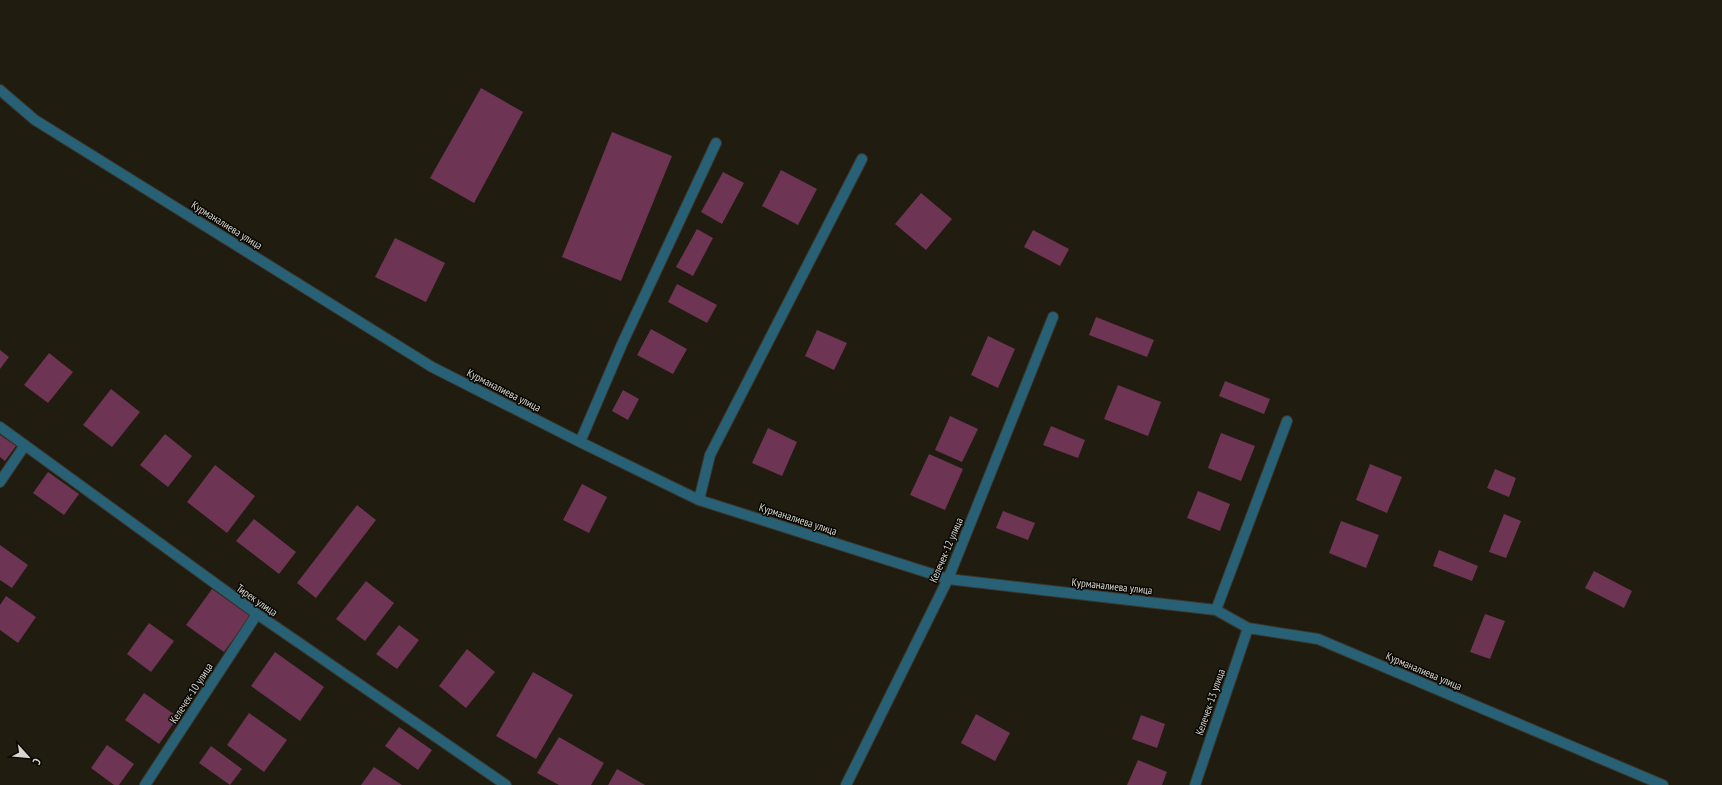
<svg xmlns="http://www.w3.org/2000/svg" width="1722" height="785" viewBox="0 0 1722 785" font-family="'PT Sans Narrow',sans-serif">
	<style>
		.building { fill: #6e3453 }
		.lines { fill: none; stroke-linecap: round; stroke-linejoin: round }
		.minor-casing { stroke: #3a362a; stroke-width: 12 }
		.minor { stroke: #286076; stroke-width: 10 }
		.labels { text-anchor: middle; dominant-baseline: central; stroke-width: 3; stroke-linejoin: round; paint-order: stroke }
		.street-label { font-size: 11px; fill: #d7d5cd; stroke: #080703 }
	</style>
	<rect width="100%" height="100%" fill="#201c10"/>
	<path class="building" d="M481 88 523 112 474 203 430 178Z
		M612 132 672 156 621 281 562 257Z
		M781 170 817 189 798 225 762 206Z
		M723 172 744 183 722 224 701 212Z
		M921 193 952 219 926 250 895 224Z
		M697 229 713 238 693 276 676 267Z
		M1033 230 1069 249 1060 266 1024 247Z
		M395 238 445 263 426 302 375 277Z
		M677 284 717 305 707 323 668 302Z
		M1096 317 1154 340 1147 357 1089 335Z
		M651 329 687 349 673 374 637 355Z
		M817 330 847 343 834 370 805 356Z
		M988 336 1015 349 998 388 971 375Z
		M0 350 9 357 0 369Z
		M49 353 73 372 48 403 24 385Z
		M1225 381 1270 399 1264 414 1219 396Z
		M1118 385 1161 402 1148 436 1104 419Z
		M111 389 140 412 112 447 83 425Z
		M623 390 639 399 628 420 612 411Z
		M950 416 978 429 962 462 935 450Z
		M1051 426 1085 440 1078 458 1043 445Z
		M768 428 797 442 782 476 752 463Z
		M1221 433 1255 446 1241 481 1208 468Z
		M165 434 192 456 168 487 140 465Z
		M0 435 16 446 5 461 0 457Z
		M929 454 963 469 945 510 910 495Z
		M1370 464 1402 477 1387 513 1356 500Z
		M215 465 255 496 227 533 187 502Z
		M1495 469 1516 478 1509 497 1487 488Z
		M48 472 79 494 64 515 33 493Z
		M582 484 607 497 589 533 563 520Z
		M1198 491 1230 504 1220 531 1187 518Z
		M357 505 376 520 316 598 297 583Z
		M1003 511 1035 523 1028 540 996 528Z
		M1504 514 1521 521 1506 558 1489 552Z
		M254 519 296 552 279 574 236 541Z
		M1341 521 1379 535 1366 568 1329 553Z
		M0 545 28 565 12 588 0 580Z
		M1439 550 1478 566 1472 581 1433 566Z
		M1594 571 1632 591 1624 608 1585 588Z
		M366 581 394 603 365 641 336 619Z
		M212 589 250 616 224 652 186 625Z
		M6 596 36 617 18 643 0 630V605Z
		M1485 614 1505 621 1490 659 1470 652Z
		M149 623 174 641 151 672 127 654Z
		M399 625 419 640 397 669 376 654Z
		M467 649 495 672 466 708 439 686Z
		M275 652 324 687 300 721 251 686Z
		M533 672 573 695 536 759 496 736Z
		M144 693 178 717 159 744 125 720Z
		M249 713 287 740 264 772 227 745Z
		M976 714 1010 733 995 761 961 743Z
		M1141 715 1165 724 1157 748 1132 739Z
		M399 727 432 750 418 770 385 746Z
		M559 737 604 763 591 785H559L537 773Z
		M107 745 134 764 119 785H114L91 768Z
		M211 746 242 769 230 785 199 763Z
		M1138 760 1167 772 1162 785H1127Z
		M374 767 402 785H361Z
		M617 769 645 785H608Z"/>
	<g class="lines">
		<g class="minor-casing">
			<path id="minor" d="M0 90 35 120 432 367 580 442 699 500 948 579 1216 610 1248 628 1318 639 1663 785
				M0 427 257 614 506 785
				M580 442 622 344 716 143
				M0 482 25 445
				M699 500 710 455 862 159
				M1216 610 1287 421
				M145 785 257 614
				M846 785 948 579 1053 317
				M1195 785 1248 628"/>
		</g>
		<use href="#minor" class="minor"/>
	</g>
	<g class="labels">
		<g class="street-label">
			<text transform="translate(227 225) rotate(32)">Курманалиева улица</text>
			<text transform="translate(504 390) rotate(27)">Курманалиева улица</text>
			<text transform="translate(798 519) rotate(18)">Курманалиева улица</text>
			<text transform="translate(946 550) rotate(-67)">Келечек-12 улица</text>
			<text transform="translate(1112 586) rotate(6)">Курманалиева улица</text>
			<text transform="translate(257 600) rotate(35)">Тирек улица</text>
			<text transform="translate(1424 671) rotate(23)">Курманалиева улица</text>
			<text transform="translate(191 693) rotate(-57)">Келечек-10 улица</text>
			<text transform="translate(1210 702) rotate(-71)">Келечек-13 улица</text>
		</g>
	</g>
	<g transform="translate(28 757) rotate(117)" stroke="#080703" stroke-width="3" paint-order="stroke">
	<path d="M0-3L7 15L0 10L-7 15Z" fill="#d7d5cd"/>
	<text y="-6" font-size="11" font-weight="bold" text-anchor="middle" fill="#d7d5cd">С</text>
	</g>
</svg>
